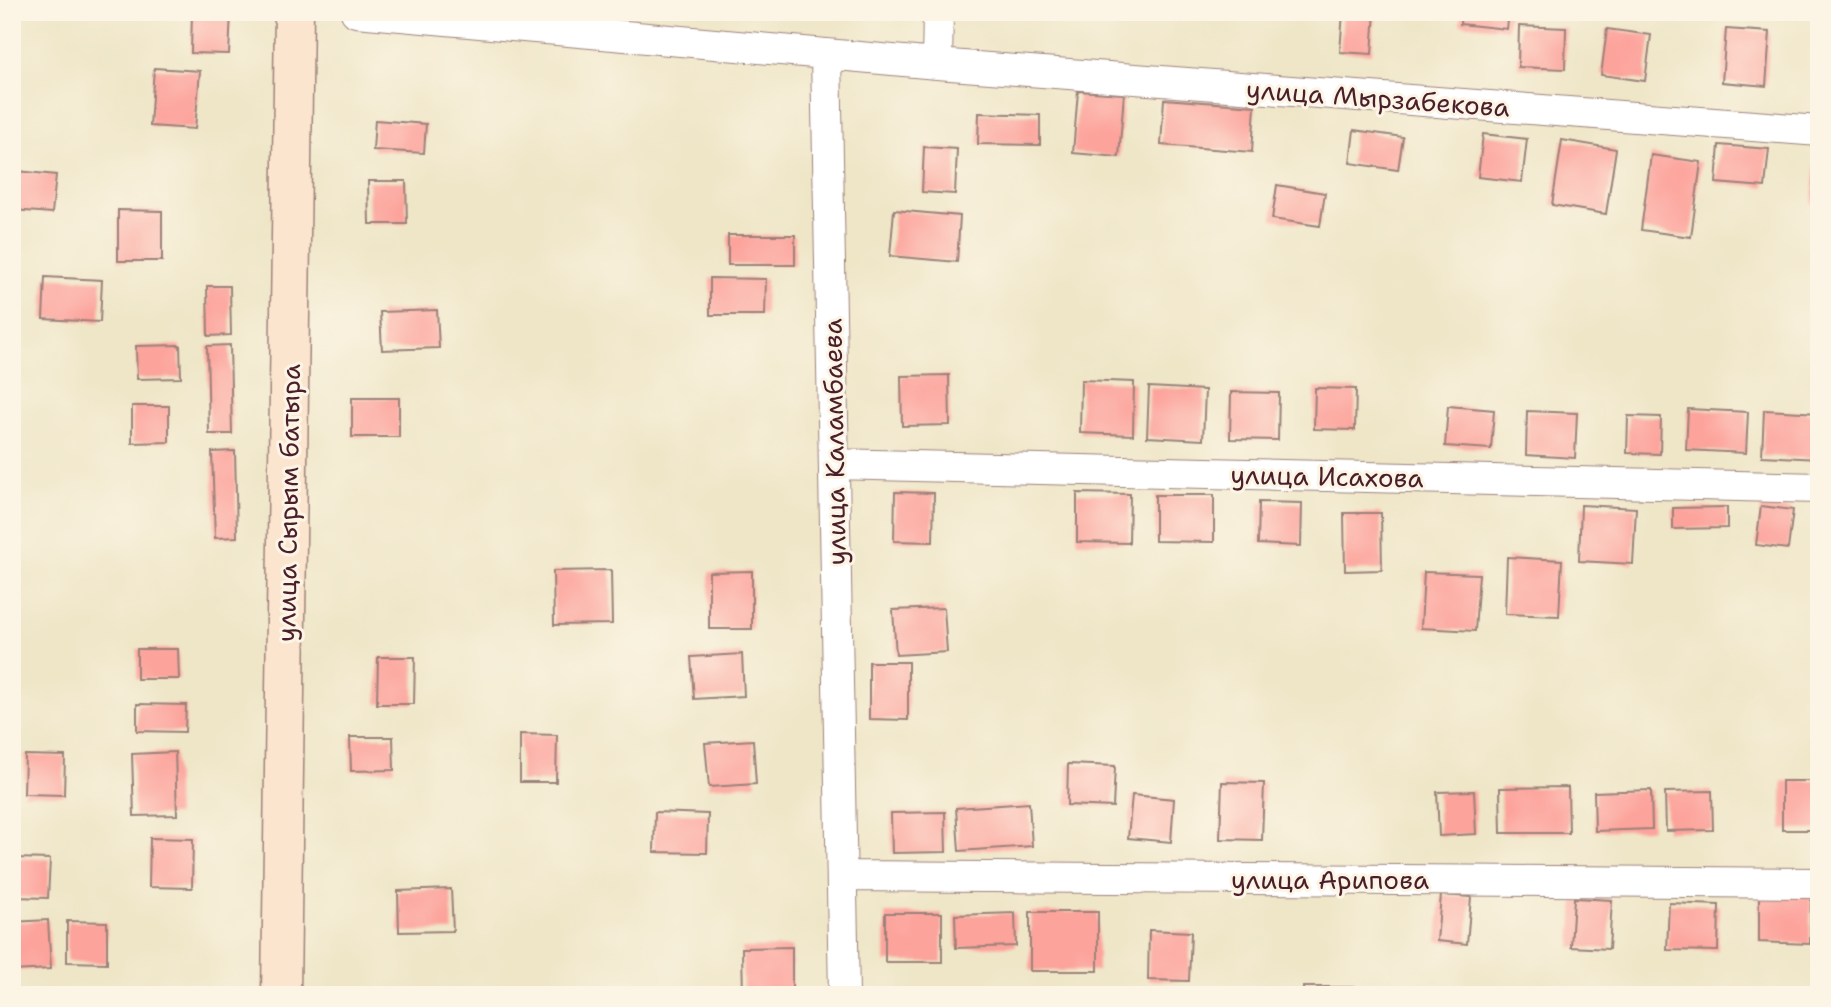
<svg xmlns="http://www.w3.org/2000/svg" width="1831" height="1007" viewBox="0 0 1831 1007" font-family="'Shantell Sans',sans-serif">
	<style>
		.building { fill: #fca39b }
		.lines { fill: none; stroke-linecap: round; stroke-linejoin: round }
		.street-casing { stroke: #9c827a; stroke-width: 32 }
		.secondary-casing { stroke: #9c827a; stroke-width: 41 }
		.street { stroke: #fff; stroke-width: 30 }
		.secondary { stroke: #fce5cf; stroke-width: 38 }
		.labels { text-anchor: middle; dominant-baseline: central; stroke-width: 6; stroke-linejoin: round; paint-order: stroke }
		.street-label { font-size: 26px; fill: #4a1f2b; stroke: #fcf5e5 }
	</style>
	<rect width="100%" height="100%" fill="#fcf5e5"/>
	<filter id="ink" filterUnits="userSpaceOnUse"><feTurbulence type="fractalNoise" baseFrequency=".0143" numOctaves="2"/><feDisplacementMap in="SourceGraphic" scale="14" xChannelSelector="R" yChannelSelector="G"/><feConvolveMatrix kernelMatrix="1 2 1 2 8 2 1 2 1" color-interpolation-filters="sRGB"/></filter>
	<filter id="wash" filterUnits="userSpaceOnUse"><feTurbulence type="fractalNoise" baseFrequency=".00686" numOctaves="4" result="noise"/><feDisplacementMap in="SourceGraphic" scale="28" xChannelSelector="R" yChannelSelector="G"/><feGaussianBlur stdDeviation="1.57" result="paint"/><feColorMatrix in="noise" values="0 0 0 0 0 0 0 0 0 0 0 0 0 0 0 0 0 1.4 0 .05"/><feComposite in="paint" operator="in"/></filter>
	<g filter="url(#wash)">
		<rect width="100%" height="100%" fill="#efe6c8"/>
		<g id="blocks">
			<path class="building" d="M192 12H231L229 54 191 53Z
				M1343 12H1375L1372 54 1340 52Z
				M1461 12H1509L1507 29 1460 24Z
				M1519 26 1566 28 1565 69 1518 67Z
				M1607 29 1651 35 1645 81 1601 75Z
				M1726 29 1770 32 1766 86 1722 82Z
				M154 68 200 71 195 129 150 126Z
				M1078 91 1124 94 1119 157 1073 153Z
				M1164 99 1255 106 1252 152 1161 145Z
				M979 113 1040 115V145L978 144Z
				M375 120 426 124 424 153 373 150Z
				M1354 130 1403 137 1398 170 1350 163Z
				M1483 134 1527 139 1522 182 1478 177Z
				M1562 140 1616 149 1606 214 1552 205Z
				M1719 145 1769 149 1765 187 1716 183Z
				M924 147 957 149 955 194 922 192Z
				M1816 147 1819 148V205L1812 204Z
				M1651 155 1701 162 1691 237 1641 230Z
				M17 171 56 175 52 213 13 210Z
				M368 181H406L407 224H369Z
				M1277 185 1325 193 1320 226 1272 219Z
				M118 210 162 211V261H118Z
				M894 210 960 216 957 262 890 256Z
				M728 235H795V265H728Z
				M45 277 102 280 100 322 43 319Z
				M710 278 766 279 765 315H710Z
				M207 286H230L231 335 208 336Z
				M437 310 439 348 382 350 380 312Z
				M180 345 181 378 137 379 136 346Z
				M230 345 232 434H209L207 346Z
				M949 375 950 425 902 426 901 376Z
				M1081 380 1134 382 1133 435 1080 433Z
				M1149 387 1205 390 1203 440 1147 437Z
				M1315 388 1356 389 1355 430 1314 429Z
				M1231 392 1279 393 1278 440 1230 439Z
				M352 398H399V437H352Z
				M132 406H169V442L132 443Z
				M1448 406 1494 410 1491 449 1445 446Z
				M1688 409 1748 412 1746 453 1686 450Z
				M1764 410 1819 413V459L1762 456Z
				M1527 411 1577 413 1575 458 1526 455Z
				M1628 416 1661 417 1660 454 1627 453Z
				M235 451 237 537 215 538 212 452Z
				M895 492 934 493 933 542 894 541Z
				M1077 493 1130 494 1129 543 1077 542Z
				M1155 495H1214V542L1155 541Z
				M1259 502 1302 503 1301 546 1258 544Z
				M1581 505 1636 508 1633 564 1579 561Z
				M1761 506 1793 510 1788 549 1756 545Z
				M1727 507V528L1673 529V508Z
				M1344 513H1381L1382 570 1345 571Z
				M1507 557 1562 560 1559 616 1505 614Z
				M611 570 612 624 554 625 553 571Z
				M752 571V629H709V572Z
				M1424 572 1479 574 1475 631 1421 628Z
				M944 608 947 652 896 655 893 610Z
				M137 649H178L179 679H137Z
				M742 654 744 696 694 699 691 657Z
				M378 657H415L414 704H377Z
				M869 662H908V720L869 719Z
				M137 704 186 705 185 732 137 731Z
				M520 734 557 735 556 782H520Z
				M350 737H393L394 770 351 771Z
				M753 740 756 784 709 787 705 743Z
				M175 752 177 815 134 816 132 754Z
				M25 755 65 756 64 795 24 794Z
				M1068 764 1115 766 1113 807 1067 805Z
				M1782 781H1819V830H1782Z
				M1222 782 1264 783 1262 840 1220 839Z
				M1568 787 1569 833H1501L1500 788Z
				M1651 790 1652 829 1595 831 1594 792Z
				M1474 791 1476 834 1439 836 1437 792Z
				M1712 791 1713 830 1666 831 1665 792Z
				M1132 795 1174 799 1171 842 1128 838Z
				M1029 803 1032 846 959 851 956 808Z
				M655 812 708 814 707 853 654 852Z
				M945 812 946 852 892 853 891 813Z
				M150 838 193 839 192 888 149 887Z
				M14 858 50 859 48 898 13 897Z
				M451 889 453 931 399 932 398 891Z
				M1759 893 1811 894 1810 944 1759 942Z
				M1441 895 1471 897 1467 944 1437 941Z
				M1574 898 1612 900 1609 949 1571 947Z
				M1669 903 1719 905 1718 951 1667 950Z
				M1030 912H1098V971H1030Z
				M885 913H942V962H885Z
				M1015 913 1016 946 956 948 955 915Z
				M48 920 51 969 12 971V922Z
				M67 921 107 922V963L67 962Z
				M1149 930 1191 932 1189 981 1148 980Z
				M792 947V995H743L742 948Z
				M1303 987H1364V995H1303Z"/>
		</g>
	</g>
	<g filter="url(#ink)">
		<use href="#blocks" fill-opacity="0" stroke="#9c827a" stroke-width="2"/>
		<g class="lines">
			<g class="street-casing">
				<path id="street" d="M356 12 826 54
					M937 64 1819 131
					M834 464 1819 488
					M842 876 1819 883
					M844 995 826 54 937 64 938 12"/>
			</g>
			<g class="secondary-casing">
				<path id="secondary" d="M281 995 294 12"/>
			</g>
			<use href="#street" class="street"/>
			<use href="#secondary" class="secondary"/>
		</g>
	</g>
	<g class="labels">
		<g class="street-label">
			<text transform="translate(1378 98) rotate(4)">улица Мырзабекова</text>
			<text transform="translate(834 442) rotate(-91)">улица Каламбаева</text>
			<text transform="translate(1327 476) rotate(1)">улица Исахова</text>
			<text transform="translate(288 503) rotate(-89)">улица Сырым батыра</text>
			<text x="1330" y="879">улица Арипова</text>
		</g>
	</g>
	<rect width="1831" height="1007" fill="none" stroke="#fcf5e5" stroke-width="42"/>
</svg>
